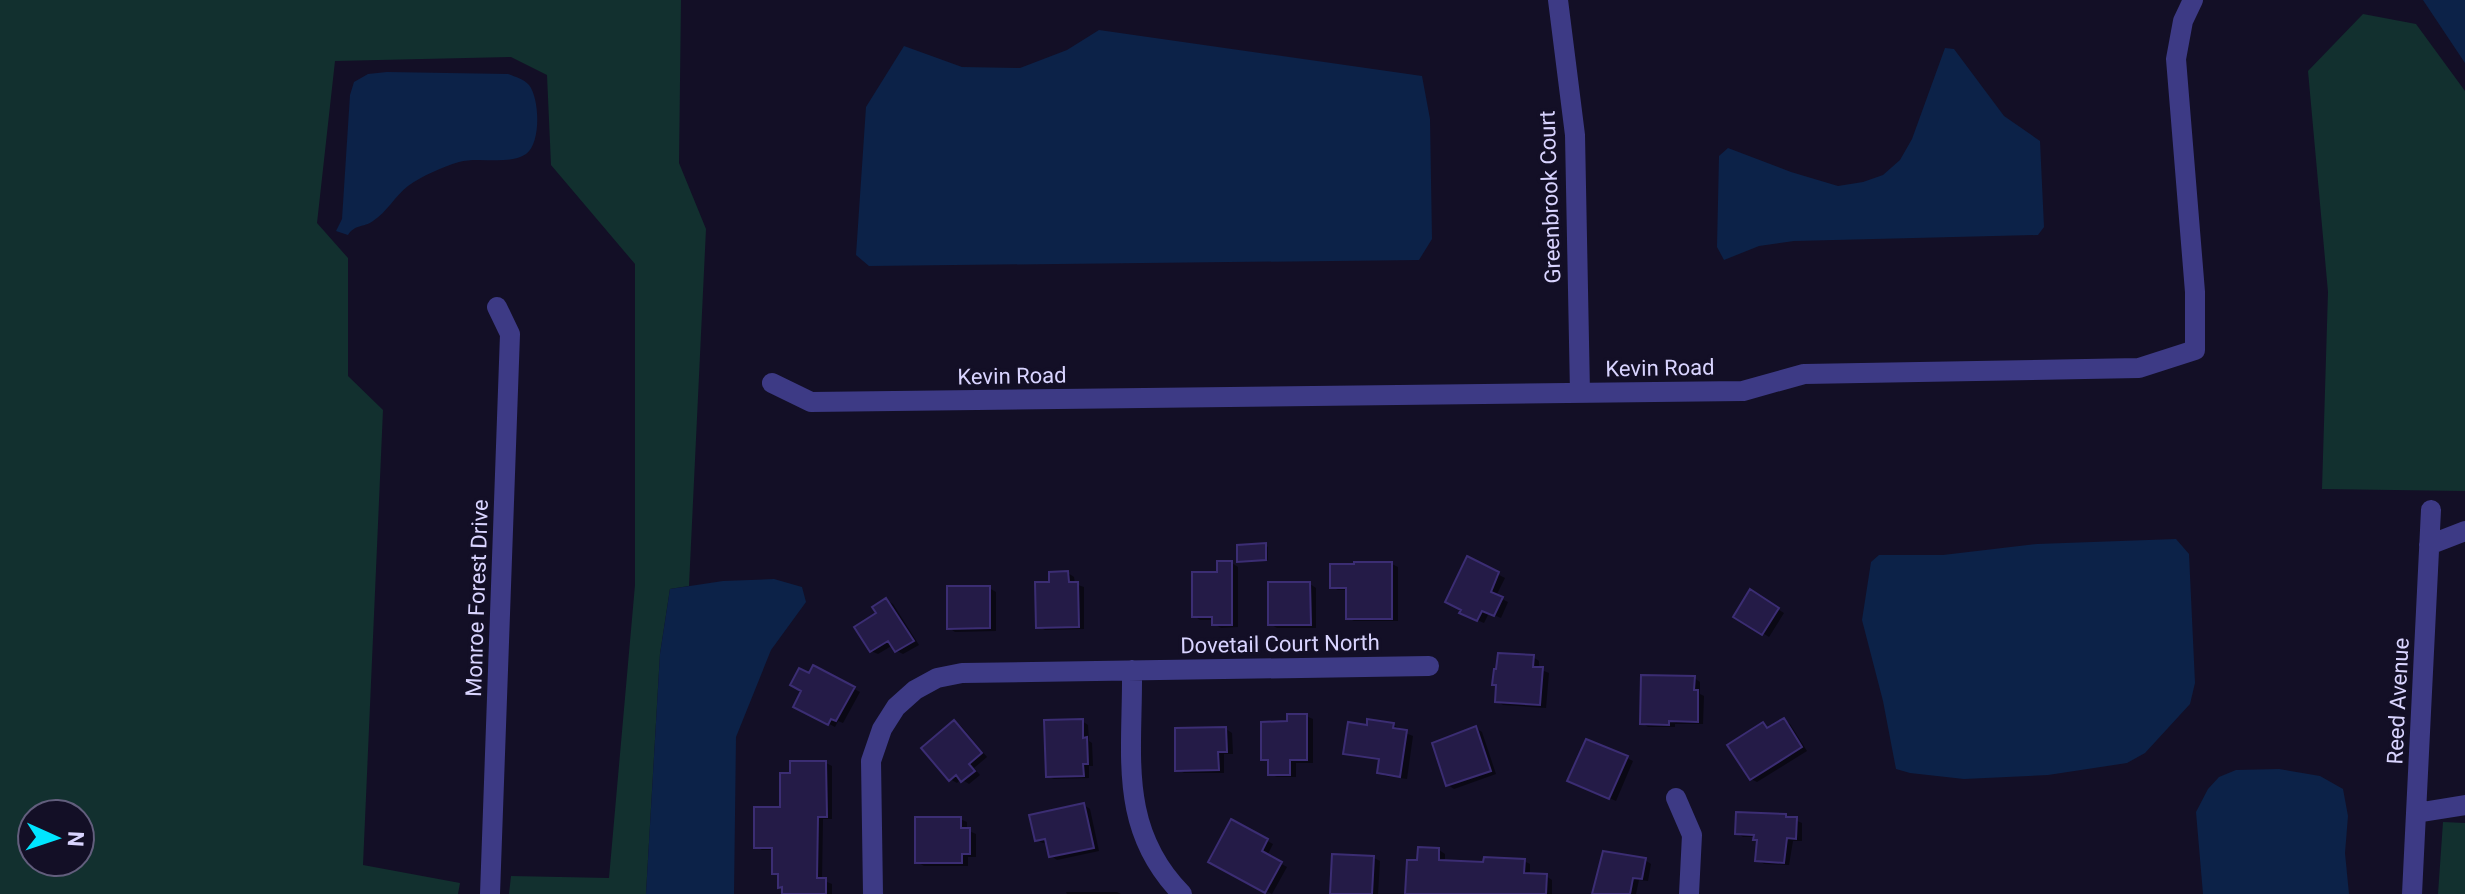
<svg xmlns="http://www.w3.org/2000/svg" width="2465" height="894" viewBox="0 0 2465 894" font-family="Roboto,sans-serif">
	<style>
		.green { fill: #12302f; fill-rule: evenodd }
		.water { fill: #0c2248 }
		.shadow { fill: #0007 }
		.building { fill: #241b47; stroke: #3b2d73; stroke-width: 2 }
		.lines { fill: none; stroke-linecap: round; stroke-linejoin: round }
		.minor { stroke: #3d3a85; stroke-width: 20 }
		.labels { text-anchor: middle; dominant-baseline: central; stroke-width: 7; stroke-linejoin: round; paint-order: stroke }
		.street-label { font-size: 22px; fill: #d9d4ff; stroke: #130f26 }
	</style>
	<rect width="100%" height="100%" fill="#130f26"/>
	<path class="green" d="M0 0H681L679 163 706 229 689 586 670 589 660 654 646 894H509L511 876 609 878 635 585V264L551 165 547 75 511 57 335 61 317 223 348 258V376L383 410 363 865 460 883 458 894H0ZM32 814H80V862H32Z
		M2363 14 2416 24 2465 91V491L2322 489 2328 292 2308 71Z
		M2443 822 2465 823V894H2438Z"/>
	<path class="water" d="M2423 0H2465V63Z
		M1099 30 1422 76 1430 119 1432 239 1419 260 869 266 856 255 866 107 904 46 962 67 1020 68 1067 50Z
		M1945 48 1954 49 2004 116 2040 141 2044 227 2038 235 1794 241 1759 246 1724 260 1717 247 1719 156 1728 148 1791 172 1838 186 1863 182 1883 175 1900 160 1912 139Z
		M387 72 508 74C516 77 524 79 529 85 540 99 541 144 526 154 508 166 479 156 459 162 442 167 422 176 408 186 395 196 387 212 373 221 363 228 355 224 348 235L336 231 342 219 350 95 354 82 368 74Z
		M2176 539 2189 554 2195 683 2190 704 2145 753 2127 763 2048 775 1964 779 1910 773 1896 769 1883 701 1862 620 1871 562 1879 555H1943L2037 544Z
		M774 579 802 587 806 602 771 650 736 737 734 894H646L660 654 670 589 723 581Z
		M2279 769 2320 776 2343 789 2348 816 2345 853 2349 894H2203L2196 812 2208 789 2219 777 2236 770Z"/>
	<path class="shadow" d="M1265 545 1268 547V560L1239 561Z
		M1468 559 1505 578 1496 596 1508 602 1501 618 1489 613 1484 623 1468 616Z
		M1232 563 1238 567V627L1221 628 1214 624V620H1200L1194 616 1219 574Z
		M1392 564 1398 567V621H1354L1348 618V590H1338L1332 587Z
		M1068 573 1074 577 1075 584 1084 587V629L1045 630 1038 626Z
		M1310 584 1316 588V628H1277L1270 624Z
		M989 588 996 592V631L955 632 949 628Z
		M1750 592 1784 613 1769 637 1736 616Z
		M886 600 893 604 919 645 903 654 897 651 893 645 878 654 871 651 879 614Z
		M1533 657 1539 661V669L1549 673 1546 708 1503 705 1497 701Z
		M814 668 860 692 843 723 838 721 835 727 795 706Z
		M1694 678 1700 682V694L1704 696 1703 724H1675V727H1648L1642 723Z
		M1306 716 1313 719V763H1296V777H1277L1270 774V763L1263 759 1289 723Z
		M1784 720 1790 724 1807 751 1757 782 1751 779 1763 725 1770 729Z
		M1082 721 1088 725 1089 741 1092 743 1093 766H1089V778L1054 779 1047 776Z
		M954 722 961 726 987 757 974 768 980 775 969 784 961 779 957 783 950 779Z
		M1369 722 1394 725 1400 729V731L1413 736 1407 779 1385 776 1379 772 1381 760 1352 756 1345 753 1368 727Z
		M1476 728 1482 732 1496 774 1454 789 1448 785Z
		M1226 729 1232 733 1233 754H1224V773H1184L1177 769Z
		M1627 758 1633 761 1616 801 1576 783Z
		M826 763 832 766V819H823L822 880 832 884V894H784V889L780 886V877L774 873V850H762L756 847 782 809Z
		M1084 805 1090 809 1099 851 1057 860 1051 856 1048 842 1043 843 1037 840Z
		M1785 816 1802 823V841H1793L1789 865 1764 864 1758 860 1759 840 1755 837H1743L1737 833Z
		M960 819 967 822V830L976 834V857H968V866H924L917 862Z
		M1232 822 1273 844 1267 856 1287 867 1272 894 1211 861Z
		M1439 850 1445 854V862L1485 865 1524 861 1530 864V875L1546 876 1552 880V894H1407L1419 862Z
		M1374 858 1380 861 1378 894H1332Z
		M1645 860 1651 864 1648 881 1639 880 1636 894H1594Z
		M1066 892H1117L1121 894H1067Z"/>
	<path class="building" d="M1266 543V560L1237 562V545Z
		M1467 556 1499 572 1491 592 1503 597 1494 616 1482 611 1477 621 1459 613 1461 610 1445 602Z
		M1217 561H1232V625H1212V617H1192V572H1217Z
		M1354 562H1392V619H1346V588H1330V564H1354Z
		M1068 571 1069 582H1078L1079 627 1036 628 1035 582H1049V572Z
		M1268 582H1310L1311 625H1268Z
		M947 586H990V628L947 629Z
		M1750 589 1779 608 1762 635 1733 617Z
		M886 598 914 641 895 652 888 641 870 652 854 627 876 613 872 607Z
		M1498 653 1534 655 1533 667H1543L1540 705 1495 702 1496 685H1492L1494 669H1496Z
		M813 665 855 687 836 721 831 719 828 725 793 707 801 691 790 685 799 668 809 673Z
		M1641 675 1695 676 1694 690H1698V722L1669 721V725L1640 724Z
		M1287 714H1307V760H1290V775H1268V760H1261V722L1287 721Z
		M1784 718 1802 747 1750 780 1727 745 1763 722 1767 728Z
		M1083 719V738L1087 737 1088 764H1083L1084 776 1046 777 1044 720Z
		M1367 719 1394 723 1393 728 1407 730 1400 777 1377 773 1379 759 1343 754 1348 722 1367 725Z
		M954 720 982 753 969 764 975 771 961 782 956 775 949 781 921 748Z
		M1476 726 1491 771 1446 786 1432 743Z
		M1226 727 1227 752H1218L1219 770 1175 771V728Z
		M1586 739 1628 756 1609 799 1567 781Z
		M790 761H826L827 817H818L817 878H826V894H782V887L778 888V874H772V848H754V807H780V773H790Z
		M1084 803 1094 848 1049 857 1045 839 1035 841 1029 815Z
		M1736 812 1786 814V817H1797L1796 839 1787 838 1784 863 1755 861 1757 840H1753L1754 835 1735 834Z
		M915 817H961V828H970V854H962V863H915Z
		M1231 819 1268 839 1262 851 1282 862 1265 893 1208 862Z
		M1418 847 1439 848V860L1483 862 1484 857 1525 859 1524 873 1547 874 1546 894H1405L1407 860H1417Z
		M1603 851 1646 858 1642 879 1633 878 1630 894H1592Z
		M1332 854 1374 856 1372 894H1330Z"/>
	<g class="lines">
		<path class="minor" d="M1558 0 1575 135 1580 393
			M772 383 811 402 1743 391 1804 374 2139 368 2195 350V292L2176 59 2183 21 2193 0
			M2429 545 2465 531
			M1132 670C1133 754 1117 828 1182 894
			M1676 798 1692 835 1689 894
			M2416 813 2465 805
			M490 894 510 334 497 307
			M873 894 871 761 882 729 896 707 915 690 937 678 962 673 1429 666
			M2412 894 2431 510"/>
	</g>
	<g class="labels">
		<g class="street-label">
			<text transform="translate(1550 197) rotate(-92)">Greenbrook Court</text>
			<text transform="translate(1660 368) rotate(-1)">Kevin Road</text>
			<text transform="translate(1012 376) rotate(-1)">Kevin Road</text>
			<text transform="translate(477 598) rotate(-88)">Monroe Forest Drive</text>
			<text transform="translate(1280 644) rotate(-1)">Dovetail Court North</text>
			<text transform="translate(2398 701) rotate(-87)">Reed Avenue</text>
		</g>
	</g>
	<g transform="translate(56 838) rotate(93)"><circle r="38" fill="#130f26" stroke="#625e7d" stroke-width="2"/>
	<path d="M0-6L14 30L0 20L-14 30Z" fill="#00e5ff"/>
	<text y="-12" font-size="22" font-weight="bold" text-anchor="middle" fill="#d9d4ff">N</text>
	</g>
</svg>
